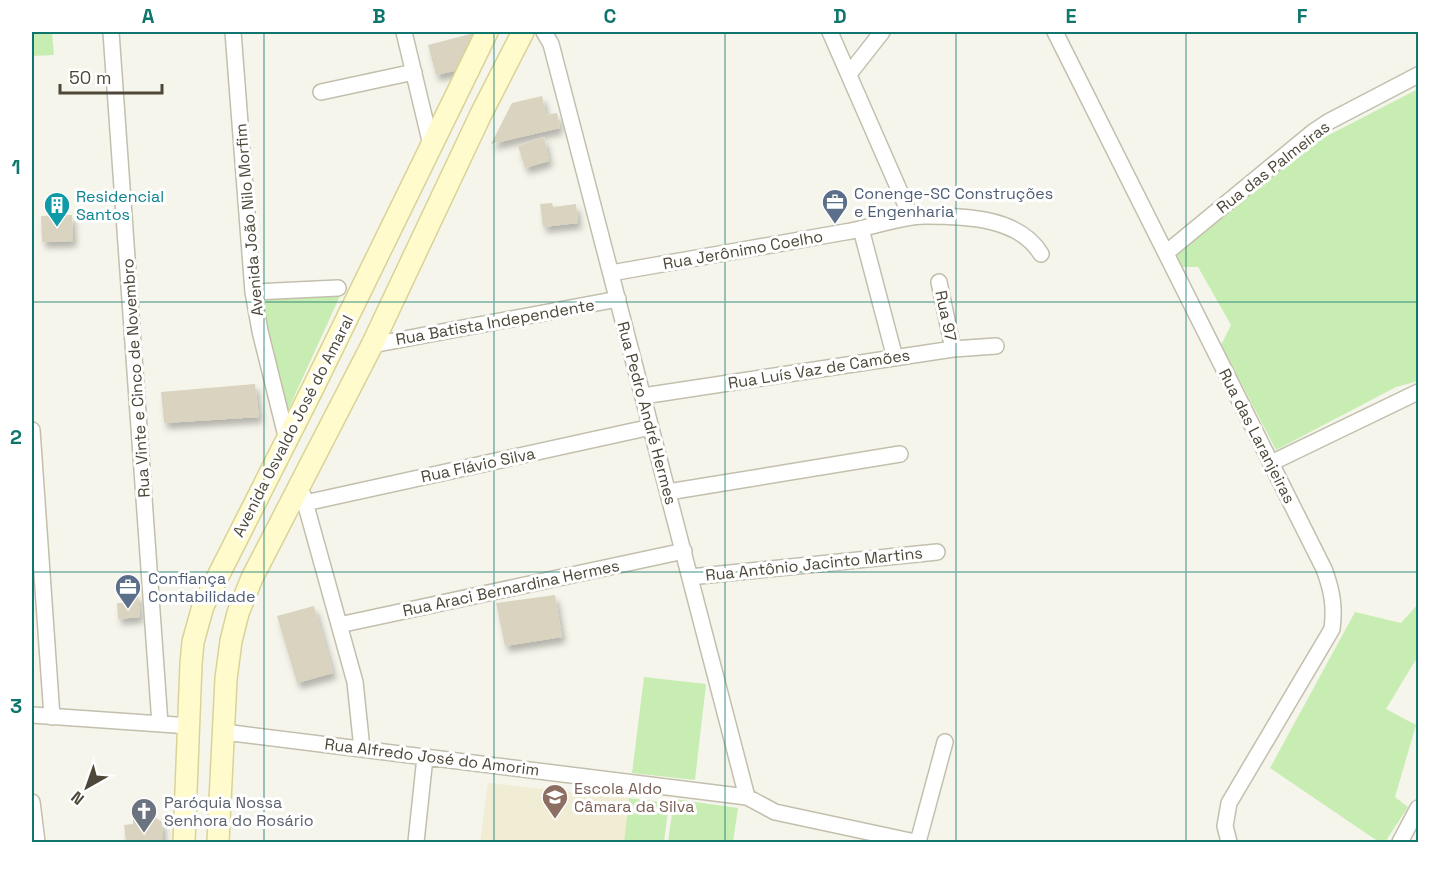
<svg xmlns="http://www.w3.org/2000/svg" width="1450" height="874" viewBox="0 0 1450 874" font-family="'Space Grotesk',sans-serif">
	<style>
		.education { fill: #f0edd4 }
		.green { fill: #c8edb2 }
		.building { fill: #d9d3bf; filter: url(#shadow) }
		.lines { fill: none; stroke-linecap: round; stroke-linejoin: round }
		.minor-casing { stroke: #c3bfad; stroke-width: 18 }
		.secondary-casing { stroke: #d9d398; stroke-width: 24 }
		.minor { stroke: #fff; stroke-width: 15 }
		.secondary { stroke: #fffbcc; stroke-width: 21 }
		.grid { fill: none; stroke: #0f766e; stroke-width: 1.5; stroke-opacity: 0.55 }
		.labels { text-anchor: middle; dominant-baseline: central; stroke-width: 6; stroke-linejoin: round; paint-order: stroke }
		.street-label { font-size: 16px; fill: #4c4738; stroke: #fff }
		.service-label { font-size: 16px; fill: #4e5e75; stroke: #fff; text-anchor: start }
		.culture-label { font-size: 16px; fill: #0d838f; stroke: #fff; text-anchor: start }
		.education-label { font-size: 16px; fill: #785e54; stroke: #fff; text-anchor: start }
		.worship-label { font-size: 16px; fill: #5b616d; stroke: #fff; text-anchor: start }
		.neatline { fill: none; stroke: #0f766e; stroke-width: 2 }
		.grid-label { font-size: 20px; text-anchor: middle; font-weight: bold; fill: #0f766e }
	</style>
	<defs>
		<filter id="shadow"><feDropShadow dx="3.5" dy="6" stdDeviation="3" flood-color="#0004"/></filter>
	</defs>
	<rect width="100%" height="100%" fill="#f6f5eb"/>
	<path class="education" d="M488 783 629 798 624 842H480Z"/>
	<path class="green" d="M32 32H52L54 55 32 56Z
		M1418 89V381L1396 387 1276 450 1221 345 1231 325 1198 267H1180L1173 252 1319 140Z
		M340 296 288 410 261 299Z
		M1418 604V663L1415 661 1386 709 1416 725 1395 797 1408 807 1385 842H1379L1270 768 1355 612 1401 623Z
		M644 677 706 684 695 780 632 773Z
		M629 798 669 803 664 842H624Z
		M674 799 738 808 733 842H668Z"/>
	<path class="building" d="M478 32 463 69 436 75 428 45Z
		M542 96 546 115 557 113 560 128 491 144 512 103Z
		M544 137 549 161 525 168 518 146Z
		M552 203 553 207 576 204 578 223 543 227 540 204Z
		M72 215 73 241 42 242 41 216Z
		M255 384 259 417 164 423 161 392Z
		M138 594 140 617 118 619 117 603H125L124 595Z
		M555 595 562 637 505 646 496 603Z
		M314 606 333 673 297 683 277 616Z
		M151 815 162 822 163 842H126L124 825 133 824V819L139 816Z"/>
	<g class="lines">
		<g class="minor-casing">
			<path id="minor" d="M111 32 160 724
				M233 32 253 292 260 331 287 440
				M404 32 431 145
				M544 32 551 44 747 797
				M830 32 911 217
				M1055 32 1324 569C1332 590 1335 607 1332 629L1229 803 1225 826 1229 842
				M849 74 882 32
				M321 92 414 72
				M861 229 895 358
				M1166 253 1313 132 1328 122 1418 75
				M611 273C689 259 767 246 845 232 870 228 900 216 925 216 964 216 1019 217 1041 254
				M939 282 953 349
				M253 292 338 288
				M372 345 618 299
				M643 396 953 349 996 346
				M32 430 52 717
				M1271 463 1418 392
				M668 492 900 454
				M303 495 355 682 362 749
				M305 503 651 427
				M690 577 937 552
				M339 625 684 551
				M32 715 190 726
				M224 732 747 797 775 812 915 842
				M32 802 37 842
				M416 842 425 757
				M918 842 945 742
				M1400 842 1418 808"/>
		</g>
		<g class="secondary-casing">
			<path id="secondary" d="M184 842 191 664 193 642 203 606 313 388 487 32
				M218 842 226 679 231 641 238 613 252 578 372 345 481 114 523 32"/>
		</g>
		<use href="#minor" class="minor"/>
		<use href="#secondary" class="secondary"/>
	</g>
	<path class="grid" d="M264 32V842M494 32V842M725 32V842M956 32V842M1186 32V842M32 302H1418M32 572H1418"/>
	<defs>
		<g id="office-pin" transform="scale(1.35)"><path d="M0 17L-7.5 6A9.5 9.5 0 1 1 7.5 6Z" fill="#5c6f8a" stroke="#fff"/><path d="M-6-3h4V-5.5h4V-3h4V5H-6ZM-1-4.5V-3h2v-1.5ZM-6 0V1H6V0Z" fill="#fff"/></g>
		<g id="building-pin" transform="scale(1.35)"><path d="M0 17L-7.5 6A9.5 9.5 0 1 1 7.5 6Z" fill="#0f9aa8" stroke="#fff"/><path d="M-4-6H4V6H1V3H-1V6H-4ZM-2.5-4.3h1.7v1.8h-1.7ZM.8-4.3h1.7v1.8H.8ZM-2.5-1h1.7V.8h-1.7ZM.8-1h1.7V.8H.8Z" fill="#fff"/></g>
		<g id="school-pin" transform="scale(1.35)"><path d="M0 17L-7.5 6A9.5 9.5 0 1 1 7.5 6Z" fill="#8d6e63" stroke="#fff"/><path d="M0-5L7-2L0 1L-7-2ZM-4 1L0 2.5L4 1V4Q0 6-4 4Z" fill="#fff"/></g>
		<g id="church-pin" transform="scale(1.35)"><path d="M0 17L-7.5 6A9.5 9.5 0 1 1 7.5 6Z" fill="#6b7280" stroke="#fff"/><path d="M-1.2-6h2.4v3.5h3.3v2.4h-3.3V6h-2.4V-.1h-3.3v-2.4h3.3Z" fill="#fff"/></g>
	</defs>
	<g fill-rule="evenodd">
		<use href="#office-pin" x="835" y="202"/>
		<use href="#building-pin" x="57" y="205"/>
		<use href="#office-pin" x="128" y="587"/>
		<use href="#school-pin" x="555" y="797"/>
		<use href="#church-pin" x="144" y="811"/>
	</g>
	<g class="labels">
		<g class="street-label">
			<text transform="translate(1273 167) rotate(-38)">Rua das Palmeiras</text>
			<text transform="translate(249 220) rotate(-95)">Avenida João Nilo Morfim</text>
			<text transform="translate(743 250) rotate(-10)">Rua Jerônimo Coelho</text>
			<text transform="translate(946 316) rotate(78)">Rua 97</text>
			<text transform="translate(495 322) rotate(-10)">Rua Batista Independente</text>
			<text transform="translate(819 369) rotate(-9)">Rua Luís Vaz de Camões</text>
			<text transform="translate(136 378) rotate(-94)">Rua Vinte e Cinco de Novembro</text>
			<text transform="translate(647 413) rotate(75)">Rua Pedro André Hermes</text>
			<text transform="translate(293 426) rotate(-63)">Avenida Osvaldo José do Amaral</text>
			<text transform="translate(1257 436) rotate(63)">Rua das Laranjeiras</text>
			<text transform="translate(478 465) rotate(-12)">Rua Flávio Silva</text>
			<text transform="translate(814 564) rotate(-6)">Rua Antônio Jacinto Martins</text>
			<text transform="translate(511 588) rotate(-12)">Rua Araci Bernardina Hermes</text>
			<text transform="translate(432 757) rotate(7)">Rua Alfredo José do Amorim</text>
		</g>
		<g class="service-label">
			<text x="854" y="193">Conenge-SC Construções<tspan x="854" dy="18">e Engenharia</tspan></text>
			<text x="148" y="578">Confiança<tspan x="148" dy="18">Contabilidade</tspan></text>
		</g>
		<g class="culture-label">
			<text x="76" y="196">Residencial<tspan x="76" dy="18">Santos</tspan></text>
		</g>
		<g class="education-label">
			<text x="574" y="788">Escola Aldo<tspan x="574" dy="18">Câmara da Silva</tspan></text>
		</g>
		<g class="worship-label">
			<text x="164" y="802">Paróquia Nossa<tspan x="164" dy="18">Senhora do Rosário</tspan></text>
		</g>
	</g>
	<rect width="1450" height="874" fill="none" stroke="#ffffff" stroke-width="66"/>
	<g transform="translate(87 787) rotate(220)" stroke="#ffffff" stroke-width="4.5" paint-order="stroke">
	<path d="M0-4.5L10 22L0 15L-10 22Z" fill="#4c4738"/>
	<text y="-9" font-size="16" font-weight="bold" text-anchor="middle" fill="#4c4738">N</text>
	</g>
	<path d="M60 84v9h102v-9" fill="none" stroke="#4c4738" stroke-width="3"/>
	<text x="69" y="84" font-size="18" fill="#4c4738" stroke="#ffffff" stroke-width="4.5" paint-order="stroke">50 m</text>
	<rect x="33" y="33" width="1384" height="808" class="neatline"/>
	<g class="grid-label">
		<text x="148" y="23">A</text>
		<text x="379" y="23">B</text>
		<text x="610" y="23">C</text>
		<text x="840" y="23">D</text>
		<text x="1071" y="23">E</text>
		<text x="1302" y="23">F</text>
		<text x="16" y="174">1</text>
		<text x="16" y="444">2</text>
		<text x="16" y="713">3</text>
	</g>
</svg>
